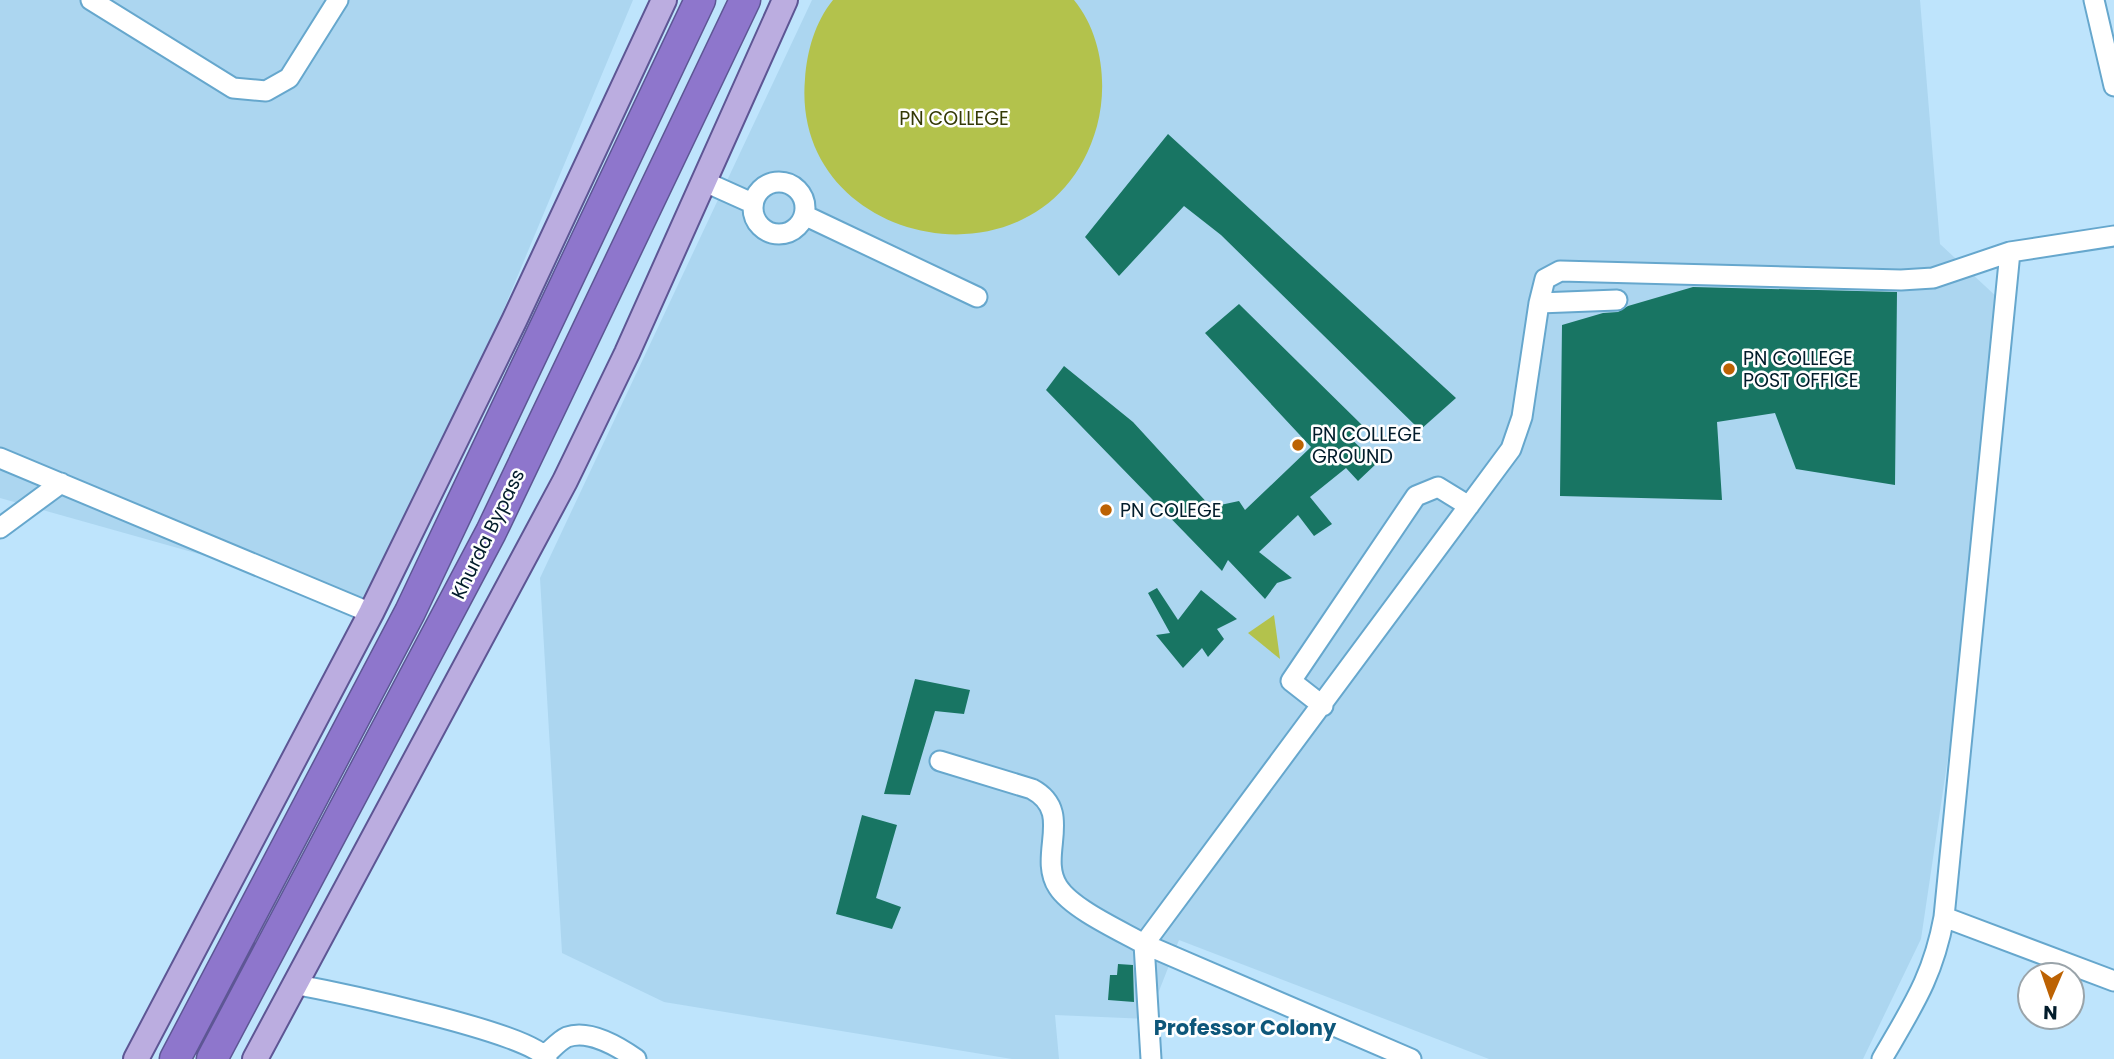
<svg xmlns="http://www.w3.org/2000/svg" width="2114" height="1059" viewBox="0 0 2114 1059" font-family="Poppins,sans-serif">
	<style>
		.built { fill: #acd6f0 }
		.green { fill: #b3c24c }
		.building { fill: #187563 }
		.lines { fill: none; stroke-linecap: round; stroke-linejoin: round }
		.minor-casing { stroke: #66a7cd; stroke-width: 23 }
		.major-casing { stroke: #5d5694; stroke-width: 28 }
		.highway-casing { stroke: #5d5694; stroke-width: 33 }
		.minor { stroke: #fff; stroke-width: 19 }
		.major { stroke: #bbade0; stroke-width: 24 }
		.highway { stroke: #8e76cc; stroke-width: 30 }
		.poi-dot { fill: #bc6203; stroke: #fff; stroke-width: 2.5 }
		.labels { text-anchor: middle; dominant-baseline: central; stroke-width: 5; stroke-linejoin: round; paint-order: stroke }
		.park-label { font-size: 19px; fill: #353a07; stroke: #fff }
		.poi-label { font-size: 19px; fill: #021c2b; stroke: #fff; text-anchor: start }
		.street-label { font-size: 19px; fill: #021c2b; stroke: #fff }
		.neighbourhood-label { font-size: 21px; font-weight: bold; fill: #0e577a; stroke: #fff }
	</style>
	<rect width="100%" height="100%" fill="#bee4fc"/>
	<path class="built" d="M0 0H633L380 605 0 498Z
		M812 0H1920L1940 244 2014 313 1921 939 1863 1059H1489L1179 940 1148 1019 1055 1015 1059 1059H1012L664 1002 562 953 540 578Z"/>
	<path class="green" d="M833 0H1074C1102 34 1108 85 1097 126 1049 300 790 250 805 79 807 51 815 22 833 0Z
		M1274 615 1280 659 1248 633Z"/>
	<path class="building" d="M1168 134 1456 398 1420 430 1221 235 1184 206 1119 276 1085 237Z
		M1693 287 1897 292 1895 485 1796 469 1775 413 1717 422 1722 500 1560 496 1562 325 1603 313 1618 312 1628 306Z
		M1239 304 1362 425 1349 437 1377 463 1358 481 1346 468 1310 497 1332 524 1314 536 1298 515 1259 552 1292 578 1277 583 1265 599 1228 560 1222 571 1046 390 1064 366 1133 422 1211 507 1239 501 1245 510 1311 447 1205 333Z
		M1157 588 1178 620 1201 590 1237 619 1217 629 1224 639 1208 657 1202 648 1183 668 1156 635 1170 633 1148 593Z
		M915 679 970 690 964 714 935 711 910 795 884 794Z
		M862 815 897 825 876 898 901 907 892 929 836 914Z
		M1118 964 1133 965 1134 1002 1108 1000 1110 975H1117Z"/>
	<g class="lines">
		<g class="minor-casing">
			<path id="minor" d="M91 0 233 88 266 91 289 78 338 0
				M2094 0 2114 86
				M703 181 752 203
				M753 208a26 26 0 1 1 52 0a26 26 0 1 1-52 0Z
				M804 215 977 297
				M1539 303 1617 300
				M0 458 371 613
				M0 528 61 483
				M1323 706 1291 681 1416 496 1438 487 1469 506
				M940 761 1032 789C1075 812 1037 855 1058 887 1072 909 1121 931 1144 944L1151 1059
				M1944 917 2114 981
				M293 984C331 991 533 1033 547 1059
				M545 1055C552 1049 560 1040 567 1037 589 1029 619 1047 636 1059
				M1411 1059 1144 944 1511 449 1522 417 1539 303 1545 279 1560 271 1901 280 1933 278 2010 252 2114 236
				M1882 1059C1912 1007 1933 977 1944 917L2010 252"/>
		</g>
		<g class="major-casing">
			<path id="major" d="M136 1059 371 613 514 321 664 0
				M255 1059 565 481 627 353 785 0"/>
		</g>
		<g class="highway-casing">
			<path id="highway" d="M175 1059 410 612 700 0
				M212 1059 491 532 745 0"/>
		</g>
		<use href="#minor" class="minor"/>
		<use href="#major" class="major"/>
		<use href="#highway" class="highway"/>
	</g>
	<g class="poi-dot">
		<circle cx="1729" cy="369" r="7"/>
		<circle cx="1298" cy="445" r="7"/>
		<circle cx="1106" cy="510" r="7"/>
	</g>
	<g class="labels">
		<g class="park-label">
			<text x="954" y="118">PN COLLEGE</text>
		</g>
		<g class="poi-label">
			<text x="1743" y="358">PN COLLEGE<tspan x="1743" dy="22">POST OFFICE</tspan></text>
			<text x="1312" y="434">PN COLLEGE<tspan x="1312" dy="22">GROUND</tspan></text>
			<text x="1120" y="510">PN COLEGE</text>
		</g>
		<g class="street-label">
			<text transform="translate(488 534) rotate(-64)">Khurda Bypass</text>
		</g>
		<g class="neighbourhood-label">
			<text x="1245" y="1027">Professor Colony</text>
		</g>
	</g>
	<g transform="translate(2051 996) rotate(182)"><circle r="33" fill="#ffffff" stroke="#9aa4aa" stroke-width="2"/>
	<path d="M0-5L12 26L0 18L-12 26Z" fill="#bc6203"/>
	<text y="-10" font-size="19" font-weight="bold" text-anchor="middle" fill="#021c2b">N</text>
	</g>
</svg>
